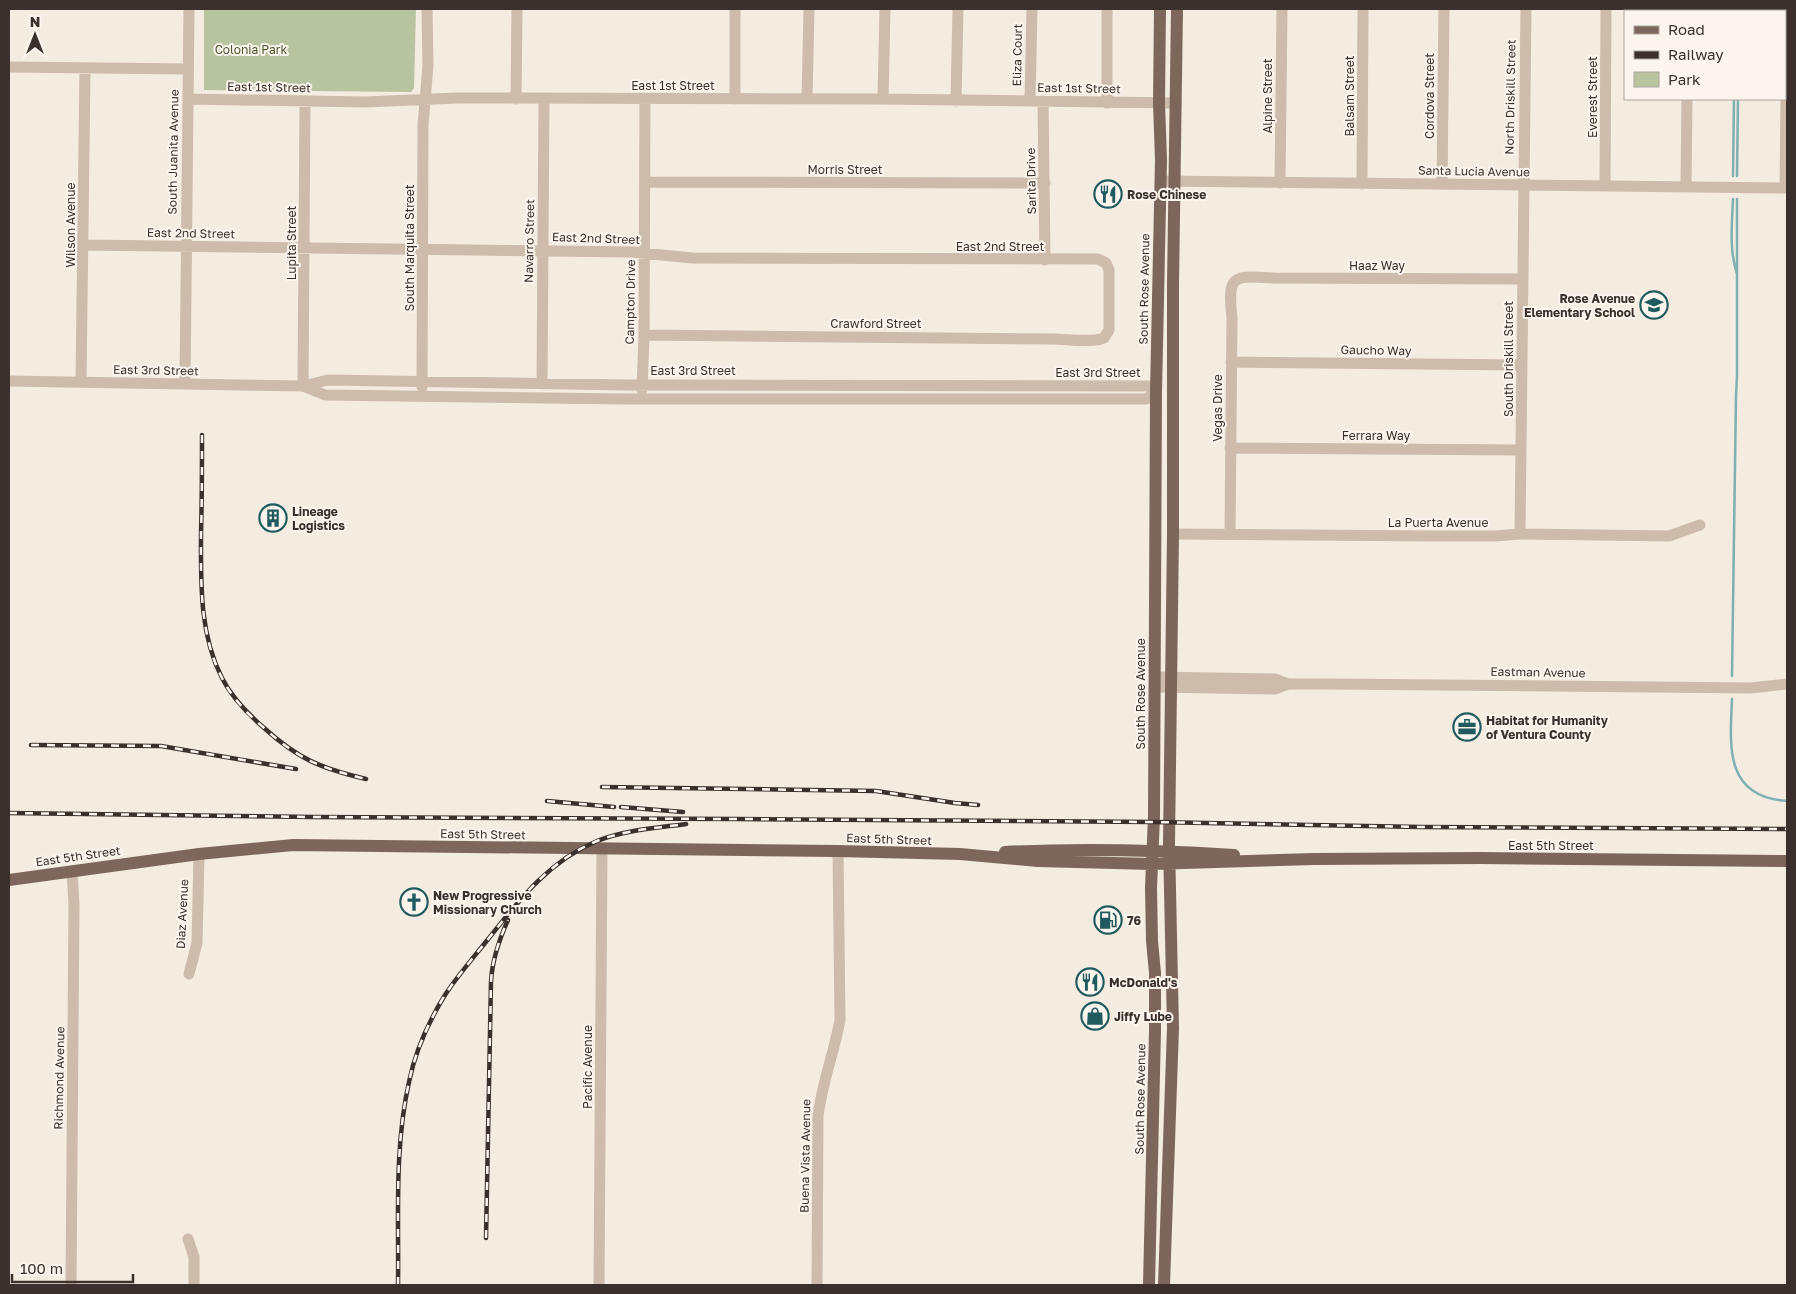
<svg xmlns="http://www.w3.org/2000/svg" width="1796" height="1294" viewBox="0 0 1796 1294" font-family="'Golos Text',sans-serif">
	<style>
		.green { fill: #b8c4a0 }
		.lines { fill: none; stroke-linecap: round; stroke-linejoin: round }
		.stream { stroke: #7fb0b2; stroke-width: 2.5 }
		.minor { stroke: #cdbbac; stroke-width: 11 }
		.major { stroke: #7d675c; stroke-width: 12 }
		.rail-casing { stroke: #3b302b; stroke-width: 4.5 }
		.rail { stroke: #fbf5ee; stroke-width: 2.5; stroke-dasharray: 8; stroke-linecap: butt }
		.labels { text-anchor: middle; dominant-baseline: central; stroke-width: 4; stroke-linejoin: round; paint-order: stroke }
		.park-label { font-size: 12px; fill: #4a5a2e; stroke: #fbf5ee }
		.street-label { font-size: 12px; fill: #3b302b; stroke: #fbf5ee }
		.poi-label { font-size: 12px; font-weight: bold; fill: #3b302b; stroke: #fbf5ee; text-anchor: start }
	</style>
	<rect width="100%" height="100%" fill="#f4ebe1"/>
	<path class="green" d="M204 9H416L414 88 411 92 204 90Z"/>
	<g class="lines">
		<path class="stream" d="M1735 11V9
			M1739 11V9
			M1733 176 1734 99
			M1737 176 1738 99
			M1733 199C1732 224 1729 250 1737 274
			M1732 676 1736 396 1737 376V199
			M1732 699C1730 746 1724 797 1787 801"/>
		<path class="minor" d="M735 9V99
			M1687 11V9
			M9 67 188 69
			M188 99 365 102 457 98 883 99 1176 103
			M516 99 517 9
			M807 99 809 9
			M883 99 885 9
			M956 101 958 9
			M1030 101 1032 9
			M1043 101 1045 260
			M1107 103V9
			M1161 181 1787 188
			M645 182 1045 183
			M1280 183 1282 9
			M1362 184 1363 9
			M1442 184 1444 9
			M1605 186 1606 9
			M1686 186 1687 99
			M1785 188 1787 9
			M84 245 632 252 692 258 1098 259 1106 263 1109 270V330L1104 338C1093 343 1066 339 1053 339L644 335
			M1231 362 1521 365
			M9 381 303 386 328 380 626 385 1148 386 1156 392
			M81 382 85 68
			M185 384 189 9
			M542 384 544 99
			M303 386 325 395 624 399H1146L1156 392
			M303 386 305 101
			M422 387 423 125 428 65 427 9
			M642 390 644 335 645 99
			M1230 448 1521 450
			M1173 534 1432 536H1495L1520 534 1669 536 1700 525
			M1230 534 1232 318C1227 273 1233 276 1275 278L1522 279
			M1520 534 1526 9
			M1155 677 1275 679 1288 684
			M1154 687 1275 689 1288 684H1330L1751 688 1787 684
			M189 974 197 943 199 854
			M188 1239 194 1257V1285
			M71 1285 74 904 72 871
			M599 1285 602 849
			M817 1285 818 1116C822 1083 834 1053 840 1020L838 851"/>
		<path class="major" d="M1005 852C1081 848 1158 850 1234 855
			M9 880 199 854 293 845 838 851 960 854 1038 861 1152 864 1314 859 1481 858 1787 861
			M1149 1285 1155 1031V973L1152 941 1151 888 1154 817 1156 392 1161 160 1159 103 1160 9
			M1164 1285 1173 1028 1169 843 1173 534V284L1177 9"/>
		<g class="rail-casing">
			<path id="rail" d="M202 435C202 468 202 500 201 533 201 582 199 633 222 678 232 698 247 713 263 727 298 759 320 768 366 779
				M31 745 161 746 296 769
				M602 787 876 791 955 803 978 805
				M547 801 614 807
				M621 807 683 812
				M9 813 314 817 736 819 1154 822 1421 827 1787 829
				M486 1238 491 982C492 960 499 940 508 920
				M398 1285C399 1218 394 1149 409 1082 415 1052 429 1021 445 995 458 975 474 957 489 938 520 899 549 861 597 841 625 830 656 828 686 824"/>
		</g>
		<use href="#rail" class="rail"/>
	</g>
	<defs>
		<g id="restaurant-ring" transform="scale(1.4375)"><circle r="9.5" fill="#fbf5ee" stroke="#1f5a5e" stroke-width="1.5"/><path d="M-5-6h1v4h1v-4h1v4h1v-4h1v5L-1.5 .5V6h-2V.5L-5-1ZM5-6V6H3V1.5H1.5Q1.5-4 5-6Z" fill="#1f5a5e"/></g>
		<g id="school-ring" transform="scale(1.4375)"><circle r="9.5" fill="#fbf5ee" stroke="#1f5a5e" stroke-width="1.5"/><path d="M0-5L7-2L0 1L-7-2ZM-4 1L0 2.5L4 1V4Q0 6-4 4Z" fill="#1f5a5e"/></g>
		<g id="building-ring" transform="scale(1.4375)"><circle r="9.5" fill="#fbf5ee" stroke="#1f5a5e" stroke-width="1.5"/><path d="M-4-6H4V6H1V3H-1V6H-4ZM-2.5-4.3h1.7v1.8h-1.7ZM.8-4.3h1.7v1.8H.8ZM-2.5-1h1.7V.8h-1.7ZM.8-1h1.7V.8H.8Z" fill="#1f5a5e"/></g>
		<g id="office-ring" transform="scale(1.4375)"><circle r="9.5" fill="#fbf5ee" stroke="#1f5a5e" stroke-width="1.5"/><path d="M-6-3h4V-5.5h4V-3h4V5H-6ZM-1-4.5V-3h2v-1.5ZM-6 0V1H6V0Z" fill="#1f5a5e"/></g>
		<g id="church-ring" transform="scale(1.4375)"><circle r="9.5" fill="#fbf5ee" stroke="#1f5a5e" stroke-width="1.5"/><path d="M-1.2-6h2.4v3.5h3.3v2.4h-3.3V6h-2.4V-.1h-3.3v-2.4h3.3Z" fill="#1f5a5e"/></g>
		<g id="fuel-ring" transform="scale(1.4375)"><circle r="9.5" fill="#fbf5ee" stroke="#1f5a5e" stroke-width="1.5"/><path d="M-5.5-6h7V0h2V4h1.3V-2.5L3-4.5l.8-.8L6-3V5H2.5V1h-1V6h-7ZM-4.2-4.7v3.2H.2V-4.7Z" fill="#1f5a5e"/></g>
		<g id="shop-ring" transform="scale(1.4375)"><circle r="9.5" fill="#fbf5ee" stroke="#1f5a5e" stroke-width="1.5"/><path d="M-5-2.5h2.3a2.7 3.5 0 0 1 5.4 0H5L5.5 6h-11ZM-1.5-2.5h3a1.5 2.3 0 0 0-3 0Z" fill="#1f5a5e"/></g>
	</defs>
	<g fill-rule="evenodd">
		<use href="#restaurant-ring" x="1108" y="194"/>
		<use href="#school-ring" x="1654" y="305"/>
		<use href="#building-ring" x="273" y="518"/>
		<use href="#office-ring" x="1467" y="727"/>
		<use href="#church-ring" x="414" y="902"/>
		<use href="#fuel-ring" x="1108" y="920"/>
		<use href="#restaurant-ring" x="1090" y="982"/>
		<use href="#shop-ring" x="1095" y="1016"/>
	</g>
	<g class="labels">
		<g class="park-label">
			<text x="251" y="49">Colonia Park</text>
		</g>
		<g class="street-label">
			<text transform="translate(1017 55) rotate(-89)">Eliza Court</text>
			<text x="673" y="85">East 1st Street</text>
			<text transform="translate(269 87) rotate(1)">East 1st Street</text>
			<text transform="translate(1079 88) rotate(1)">East 1st Street</text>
			<text transform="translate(1267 96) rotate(-90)">Alpine Street</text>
			<text transform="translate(1349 96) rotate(-90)">Balsam Street</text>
			<text transform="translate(1429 96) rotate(-90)">Cordova Street</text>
			<text transform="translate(1510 97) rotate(-89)">North Driskill Street</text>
			<text transform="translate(1592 97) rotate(-90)">Everest Street</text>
			<text transform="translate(173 152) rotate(-89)">South Juanita Avenue</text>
			<text x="845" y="169">Morris Street</text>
			<text transform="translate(1474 171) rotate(1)">Santa Lucia Avenue</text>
			<text transform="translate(1031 181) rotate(-91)">Sarita Drive</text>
			<text transform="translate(70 225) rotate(-90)">Wilson Avenue</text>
			<text transform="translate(191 233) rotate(1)">East 2nd Street</text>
			<text transform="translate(596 238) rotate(2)">East 2nd Street</text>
			<text transform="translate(529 241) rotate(-89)">Navarro Street</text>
			<text transform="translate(291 243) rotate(-90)">Lupita Street</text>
			<text x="1000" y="246">East 2nd Street</text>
			<text transform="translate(409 248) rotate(-90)">South Marquita Street</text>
			<text x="1377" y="265">Haaz Way</text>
			<text transform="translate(1144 289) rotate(-89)">South Rose Avenue</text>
			<text transform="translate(630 302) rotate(-89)">Campton Drive</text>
			<text x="876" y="323">Crawford Street</text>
			<text transform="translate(1376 350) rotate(1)">Gaucho Way</text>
			<text transform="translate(1508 359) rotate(-90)">South Driskill Street</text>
			<text transform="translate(156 370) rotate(1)">East 3rd Street</text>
			<text x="693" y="370">East 3rd Street</text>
			<text x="1098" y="372">East 3rd Street</text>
			<text transform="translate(1217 408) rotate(-90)">Vegas Drive</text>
			<text x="1376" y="435">Ferrara Way</text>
			<text x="1438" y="522">La Puerta Avenue</text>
			<text transform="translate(1538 672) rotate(1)">Eastman Avenue</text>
			<text transform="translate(1140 694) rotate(-90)">South Rose Avenue</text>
			<text transform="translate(483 834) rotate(1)">East 5th Street</text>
			<text transform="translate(889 839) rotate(2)">East 5th Street</text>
			<text x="1551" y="845">East 5th Street</text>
			<text transform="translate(78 856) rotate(-8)">East 5th Street</text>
			<text transform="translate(182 914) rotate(-87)">Diaz Avenue</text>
			<text transform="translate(587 1067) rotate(-90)">Pacific Avenue</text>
			<text transform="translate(59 1078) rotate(-89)">Richmond Avenue</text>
			<text transform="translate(1140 1099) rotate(-89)">South Rose Avenue</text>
			<text transform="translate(805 1156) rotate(-89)">Buena Vista Avenue</text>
		</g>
		<g class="poi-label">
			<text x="1127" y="194">Rose Chinese</text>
			<text x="1635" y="298" text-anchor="end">Rose Avenue<tspan x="1635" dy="14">Elementary School</tspan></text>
			<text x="292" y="511">Lineage<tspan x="292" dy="14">Logistics</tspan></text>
			<text x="1486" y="720">Habitat for Humanity<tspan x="1486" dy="14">of Ventura County</tspan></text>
			<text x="433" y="895">New Progressive<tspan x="433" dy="14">Missionary Church</tspan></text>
			<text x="1127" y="920">76</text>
			<text x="1109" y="982">McDonald's</text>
			<text x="1114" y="1016">Jiffy Lube</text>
		</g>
	</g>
	<rect width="1796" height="1294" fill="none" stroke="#3b302b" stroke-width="20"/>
	<rect x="1624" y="10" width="162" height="90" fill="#fbf5ee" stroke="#aea6a0"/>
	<rect x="1634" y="26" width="25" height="8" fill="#7d675c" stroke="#aea6a0"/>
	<text x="1668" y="35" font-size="15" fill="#3b302b">Road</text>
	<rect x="1634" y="51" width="25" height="8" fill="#3b302b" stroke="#aea6a0"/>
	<text x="1668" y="60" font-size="15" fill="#3b302b">Railway</text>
	<rect x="1634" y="72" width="25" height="15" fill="#b8c4a0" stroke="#aea6a0"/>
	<text x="1668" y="85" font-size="15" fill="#3b302b">Park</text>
	<g transform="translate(35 35)" stroke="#fbf5ee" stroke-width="4" paint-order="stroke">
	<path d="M0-4L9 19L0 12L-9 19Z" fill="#3b302b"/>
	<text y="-8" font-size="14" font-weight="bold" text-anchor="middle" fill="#3b302b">N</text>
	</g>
	<path d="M12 1274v8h121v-8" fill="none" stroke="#3b302b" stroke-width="2.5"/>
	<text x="20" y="1274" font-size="15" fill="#3b302b" stroke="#fbf5ee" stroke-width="4" paint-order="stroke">100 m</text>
</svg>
